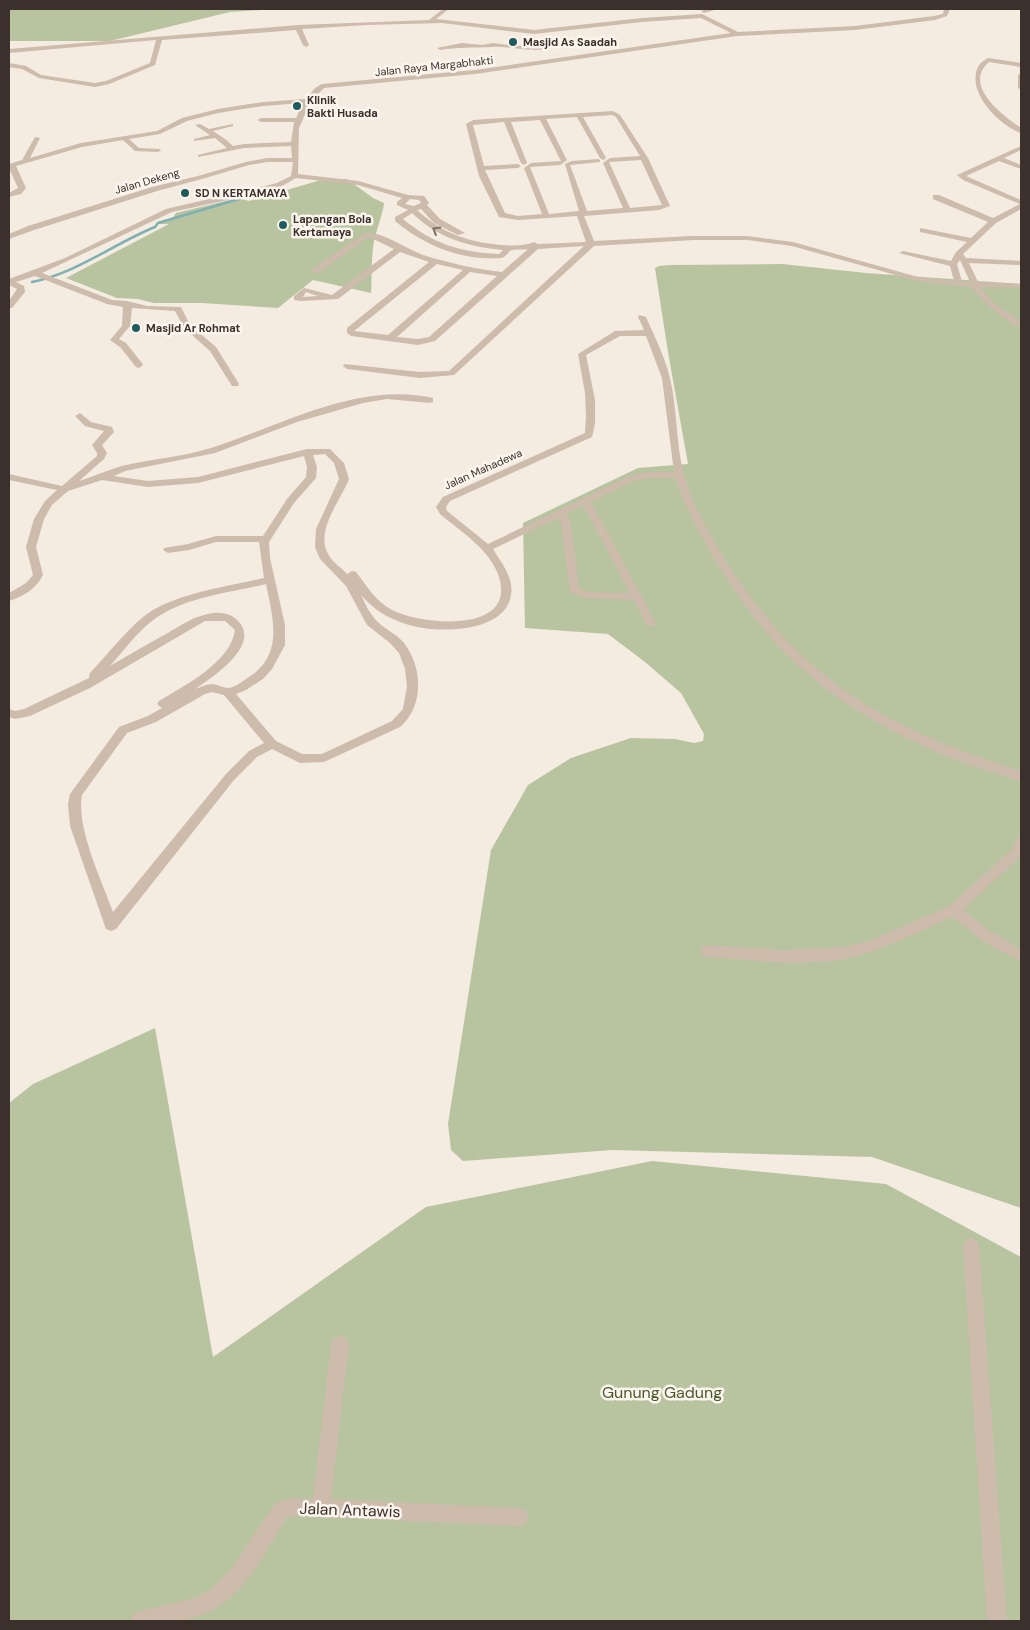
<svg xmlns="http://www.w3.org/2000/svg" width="1030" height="1630" viewBox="0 0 1030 1630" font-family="'DM Sans',sans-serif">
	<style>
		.green { fill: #b8c4a0 }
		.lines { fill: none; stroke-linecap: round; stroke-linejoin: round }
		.stream { stroke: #7fb0b2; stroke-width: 2.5 }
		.street { fill: #cdbbac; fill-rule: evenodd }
		.oneway { stroke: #7d6f65 }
		.poi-dot { fill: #1f5a5e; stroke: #fbf5ee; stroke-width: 2 }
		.labels { text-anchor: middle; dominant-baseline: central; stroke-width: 5; stroke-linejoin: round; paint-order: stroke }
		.far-poi-label { font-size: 11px; font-weight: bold; fill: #3b302b; stroke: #fbf5ee; text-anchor: start }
		.far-street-label { font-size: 11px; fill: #3b302b; stroke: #fbf5ee }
		.near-park-label { font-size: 16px; fill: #4a5a2e; stroke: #fbf5ee }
		.near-street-label { font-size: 16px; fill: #3b302b; stroke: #fbf5ee }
	</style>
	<rect width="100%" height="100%" fill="#f4ebe1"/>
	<path class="green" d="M9 9H276L230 12 110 41H9Z
		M347 179 373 198 384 203C384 209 376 232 374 241 371 258 372 276 371 293L313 280 278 308 202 303H154L138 299 117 298 66 278 169 224H158L171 220 176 213 259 193 242 199 249 201 321 180Z
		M782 264 866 273 1021 284V1208L872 1157 612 1150 463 1161 451 1150 448 1124 491 850 528 785 571 758 631 738 675 739 694 743 703 741 704 734 681 693 645 662 608 634 525 628 523 523 638 468 688 464 668 352 655 268 659 266 671 265Z
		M155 1028 213 1357 426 1207 652 1161 886 1184 1021 1257V1621H9V1103L33 1084Z"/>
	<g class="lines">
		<path class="stream" d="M32 282C77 273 113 244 155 227L158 223 259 193"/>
		<path class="street" d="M443 9H449L436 19 534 30 642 18 702 14 738 32 855 26 934 16 943 14 944 9H950L947 16 935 20 855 30 737 36 475 74 324 88 311 101 299 128 298 174 358 181 408 195 424 196 429 203 427 205 440 219 465 233 458 235 434 223 421 209 417 210C442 233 468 242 501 245 513 246 525 246 534 242L538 244 586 242 577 216 518 220 499 217 479 176 466 124 473 120 613 111 620 115 648 158 670 206 659 210 584 216 594 241 693 236H747L793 242 918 277 954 281 950 266 899 253 903 251 951 261 956 252 967 242 920 232V228L971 238 988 222 933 199V195H939L993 218 1020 204 963 180 957 175 1021 146V150L1004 158 1021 165V169L999 161 966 176 1021 200V209L996 223 963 254 966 258 1021 261V265L969 263 978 282 1021 284V288L980 287 994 303 1021 322V325L1015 326C999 314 983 304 972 287L917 281 792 246 747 240H693L594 246 454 375 420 378 347 369 343 366 344 364 420 372 449 371 584 246 538 249 435 341 418 345 351 336 347 333V328L429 262 400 252 338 299 301 301 294 300V296L304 288 332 295 394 249 369 237 318 273H312V269L365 233C382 231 406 249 423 255 449 263 475 269 502 272L528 249C524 250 516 249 512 250 507 252 506 258 500 258 461 261 424 245 395 221V217L408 210 397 205V202L402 198 358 185 296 178 282 186 265 192 172 212 42 273 112 300 127 301 147 306 181 307 190 325 216 347 239 384 238 386H232L210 351 184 328 175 311 132 308 130 326 119 339 126 343 142 363 143 365 139 368 136 367 120 347 110 340 122 326 123 307 107 304 35 276 16 282 24 286 25 292 12 308H9V301L17 289 9 285V279L65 258 166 209 277 183 291 176 293 162H267L249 165 202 179 157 191 34 230 9 239V234L28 226 152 187 198 176 246 162 267 158H292L291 146 244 148 198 157V155L227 148 215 138 194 141V139L210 135 195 125 200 124 209 129 233 124V126L213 131 225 139 233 146 244 144 291 142 294 122H261L258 120 261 118H296L303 103 263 106 218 113 187 121 160 134 129 139 139 148 160 149 161 150 158 152 135 151 123 140 82 147 16 166 26 188 21 194 9 197V193L18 188 9 168V164L22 160 35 137 40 138 30 158 81 143 157 131 182 118 218 109 263 102 306 99 315 88 322 84 475 70 731 33 701 18 642 22 534 34 442 23 367 25 302 29 309 45 306 47 303 45 296 30 162 40 155 65 109 84 95 87 39 78 22 69 9 67V63L26 66 41 75 95 83 106 81 150 63 156 40 9 53V49L298 25 429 20ZM612 115 616 117 640 156 610 158 603 163 623 208 587 211 570 165 600 162V160L598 159 572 161 565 164 579 211 549 214 530 167 560 165 567 160 546 119 577 117 600 158 603 160 606 158 583 117ZM540 120 561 161 531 163 524 168 542 214 518 216 505 213 485 170 518 168 521 166 518 164 484 166 473 125 504 122 521 163 524 165 527 163 511 122ZM641 160 662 205 630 208 609 162ZM410 199 419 200 421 203 414 206 405 204ZM412 213C438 238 468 247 503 250L499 254C460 252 433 244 403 219ZM960 260 970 282H962L957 264ZM437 264 463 270 388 335 354 331ZM470 272 497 276 429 337 418 339 397 337ZM306 292 318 296 303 297Z
			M707 9H718L704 13 701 11Z
			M462 43 482 45 493 43 517 46 550 44 553 46C536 55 509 45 491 47 474 48 457 47 440 50L437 48Z
			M988 58 1021 63V67L989 62C962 85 1003 116 1021 128V133C1001 126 971 97 976 73 977 66 982 61 988 58Z
			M1021 73V90L1018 88V75Z
			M639 315 646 317C656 340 668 363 672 388 677 415 677 453 685 478 697 514 716 547 737 578 811 687 898 733 1021 771V781C934 757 847 716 783 651 762 630 744 604 727 579 706 547 688 514 675 478H647L633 481 591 502 656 623 655 626H647L634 600 586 598 570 592 561 522 558 518 493 549C501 562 514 578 511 595 505 634 434 634 406 624 388 618 374 610 361 595 366 606 371 616 380 624 388 631 398 635 404 643 423 668 424 706 400 727L324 762 300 763 272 749 257 757 234 780 116 929 111 931 106 929 70 826 68 804 70 794 119 727 148 716 162 708 157 704 159 701C184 686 231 662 235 630L225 621H205L90 688 30 716 15 719 9 717V709L15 711 24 709 89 678 90 673C107 655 124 633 143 617 171 594 229 586 264 578L259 542H216L189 550 168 553 163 550 164 548 188 544 216 536H263L287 499 306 477 307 467 304 456 198 483 148 487 102 480 68 491 52 505 44 519 36 547 43 575C36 589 24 596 9 601V593L26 583 33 575 26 547 34 519 45 501 57 490 9 480V474L62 486 97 456V453L92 445 104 431 85 426 75 416 80 413 91 422 112 427 114 432 102 445 107 453 104 459 79 481C93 477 107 470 122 466 151 459 182 457 211 448 281 426 357 381 433 398V402L430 403 387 399 363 403 297 422 215 453 125 471 114 476 148 481 198 477 307 449H330L344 463 349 479C341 500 315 530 328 554 332 562 341 567 347 574L352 571 356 572C367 586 375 601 392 610 423 626 520 634 498 574 488 548 460 531 440 514L436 507 443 497 585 433 586 416 585 393 578 354 615 331 644 330 638 317ZM620 336H646L662 378 674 472H647L627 477 488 544 447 511 446 507 450 501 592 437 595 424V400L586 355ZM325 454 334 463 339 479 316 529 315 547 320 559 346 586 367 625 390 643 399 653 405 669 407 686 403 709 392 721 322 754H302L276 741 236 694 246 690 263 679 272 669 285 645V625L270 558 269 542 294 503 316 478 317 467 313 455ZM583 505 630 593 587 592 579 588 571 522 566 514ZM266 584C273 618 284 655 249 677 243 681 236 687 228 688 224 688 218 685 213 684 208 684 200 687 195 689 213 677 260 646 239 622 232 613 219 611 208 614 192 617 180 626 166 634 147 644 129 655 110 666 123 652 136 633 152 621 183 597 229 593 266 584ZM212 692 224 695 264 743 249 751 226 774 113 912C102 881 76 828 82 795L127 733 156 722 205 694Z
			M1021 836V856L963 910 990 931 1021 949V961L989 945 952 917C918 932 882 951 845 959 801 967 752 960 707 957L702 955 700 951 702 947 707 945 784 950 844 947 869 941 949 906 1012 849 1017 837Z
			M971 1238 977 1240 979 1246 1007 1621H987L963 1246 965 1240Z
			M340 1335 346 1338 349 1344 331 1499 519 1508 526 1510 528 1517 526 1524 519 1526 293 1516 287 1518 282 1525C254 1570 238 1610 180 1621 165 1624 146 1621 130 1621L133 1614 140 1611 194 1598 212 1589 230 1570 275 1503 293 1498 313 1499 331 1344 334 1338Z"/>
	</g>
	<defs><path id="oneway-chevron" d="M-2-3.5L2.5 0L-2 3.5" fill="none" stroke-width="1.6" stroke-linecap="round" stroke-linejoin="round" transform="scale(1.25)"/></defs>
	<use class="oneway" href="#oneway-chevron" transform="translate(436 230) rotate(-149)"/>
	<g class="poi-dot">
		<circle cx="513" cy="42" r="5"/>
		<circle cx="297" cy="106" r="5"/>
		<circle cx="185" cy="193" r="5"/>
		<circle cx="283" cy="225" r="5"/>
		<circle cx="136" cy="328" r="5"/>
	</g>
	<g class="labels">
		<g class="far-poi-label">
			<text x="523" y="42">Masjid As Saadah</text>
			<text x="307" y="100">Klinik<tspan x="307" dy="13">Bakti Husada</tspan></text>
			<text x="195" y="193">SD N KERTAMAYA</text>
			<text x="293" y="219">Lapangan Bola<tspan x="293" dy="13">Kertamaya</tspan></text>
			<text x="146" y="328">Masjid Ar Rohmat</text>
		</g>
		<g class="far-street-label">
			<text transform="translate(434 66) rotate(-6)">Jalan Raya Margabhakti</text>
			<text transform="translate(147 181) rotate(-16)">Jalan Dekeng</text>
			<text transform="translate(483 469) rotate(-24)">Jalan Mahadewa</text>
		</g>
		<g class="near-park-label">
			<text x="662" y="1392">Gunung Gadung</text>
		</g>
		<g class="near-street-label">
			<text transform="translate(350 1510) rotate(2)">Jalan Antawis</text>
		</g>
	</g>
	<rect width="1030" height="1630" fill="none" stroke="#3b302b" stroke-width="20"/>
</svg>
